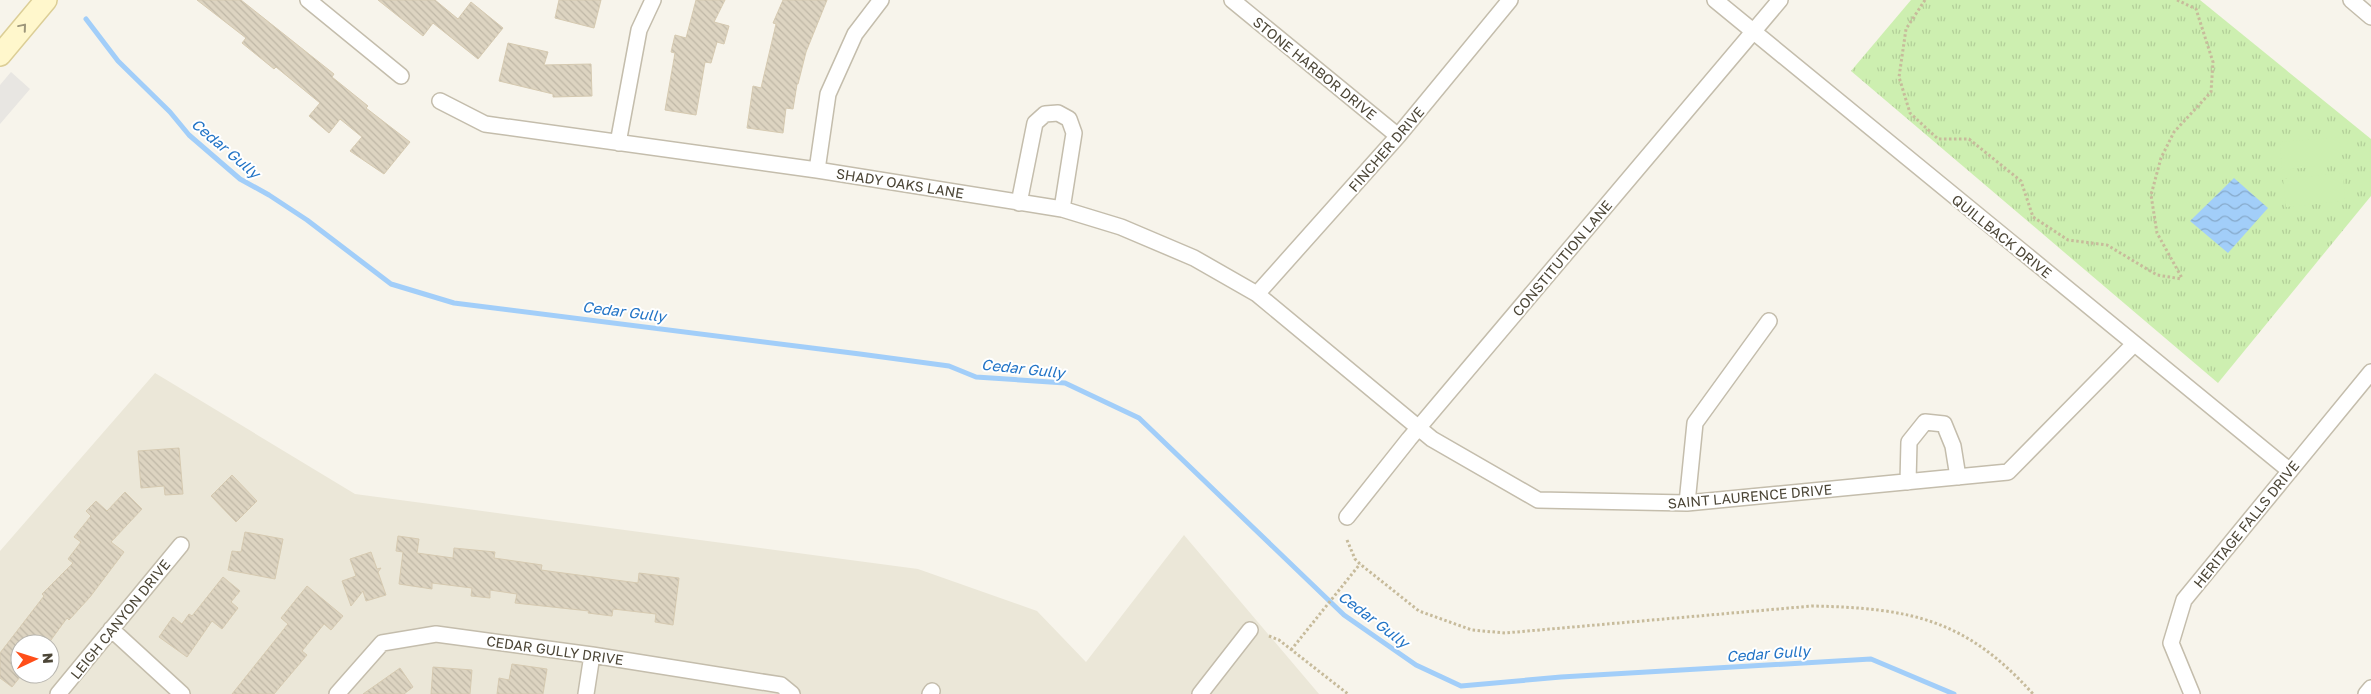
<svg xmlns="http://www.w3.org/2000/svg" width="2371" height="694" viewBox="0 0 2371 694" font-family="'Golos Text',sans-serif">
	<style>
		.residential { fill: #ebe7d8; fill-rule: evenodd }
		.park { fill: url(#park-tufts) }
		.garden { fill: #cdefb0 }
		.parking { fill: #e8e6e2 }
		.water { fill: url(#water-waves) }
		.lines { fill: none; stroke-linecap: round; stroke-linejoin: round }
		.stream { stroke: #a2cef9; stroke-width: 5 }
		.building { fill: url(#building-back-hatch); stroke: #d6cab1 }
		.street-casing { stroke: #c4bdac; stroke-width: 18 }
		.secondary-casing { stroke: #dcce96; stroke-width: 24 }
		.path { stroke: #c7bb9b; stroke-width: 3; stroke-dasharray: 2.5 2.5; stroke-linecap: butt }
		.street { stroke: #fff; stroke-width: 15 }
		.secondary { stroke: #fff7cc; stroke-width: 21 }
		.oneway { stroke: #9d967a }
		.labels { text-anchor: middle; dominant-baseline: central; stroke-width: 4; stroke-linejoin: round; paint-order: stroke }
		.street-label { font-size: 14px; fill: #4c4637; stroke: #fff }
		.water-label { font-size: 15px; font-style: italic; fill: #2274c6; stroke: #fff }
	</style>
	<defs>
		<pattern id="park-tufts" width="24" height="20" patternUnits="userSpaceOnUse" patternTransform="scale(1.25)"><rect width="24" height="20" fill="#cdefb0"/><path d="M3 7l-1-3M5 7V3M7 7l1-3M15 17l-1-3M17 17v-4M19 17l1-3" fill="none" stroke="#b2ce98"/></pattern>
		<pattern id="water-waves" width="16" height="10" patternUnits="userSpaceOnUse" patternTransform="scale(1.25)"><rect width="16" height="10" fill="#a2cef9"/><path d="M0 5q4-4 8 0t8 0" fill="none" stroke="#86a9ca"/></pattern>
		<pattern id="building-back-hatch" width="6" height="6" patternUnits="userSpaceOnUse" patternTransform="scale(1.25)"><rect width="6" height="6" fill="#ddd4c1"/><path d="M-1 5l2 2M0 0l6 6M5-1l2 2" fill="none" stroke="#bfb7a6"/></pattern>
	</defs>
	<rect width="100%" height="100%" fill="#f7f4eb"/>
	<path class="residential" d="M155 373 355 494 918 569 1037 611 1086 662 1184 535 1319 694H0V551ZM20 644H50V674H20Z"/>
	<path class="park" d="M1911 0H2200L2371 139V196L2218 383 1851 71Z"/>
	<path class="garden" d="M2339 137 2342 164 2282 170 2280 142Z
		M2343 173 2345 201 2286 207 2283 179Z"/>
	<path class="parking" d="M11 72 30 89 0 124V85Z"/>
	<path class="water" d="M2234 178 2268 208 2228 253 2190 221Z"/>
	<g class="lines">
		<path class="stream" d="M86 19 118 61 170 112 189 135 240 179 269 195 307 220 391 284 454 303 860 354 949 366 976 377 1065 383 1139 418 1344 615 1416 665 1461 686 1561 677 1871 659 1954 694"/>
	</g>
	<path class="building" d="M197 0H241L334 74 332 77 368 106 366 108 410 142 384 174 350 151 362 137 340 119 329 133 309 116 320 103 276 67 274 69 242 43 246 38Z
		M378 0H435L458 19 471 2 503 28 478 59 433 23 423 36Z
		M559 0H601L594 28 555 18Z
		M696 0H725L714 22 729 26 724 44 717 42 711 63 705 62 696 115 665 110 675 53 671 52 675 35 686 38Z
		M783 0H827L806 52 798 84H797L793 109 786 108 783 133 747 128 753 86 761 88 776 24 773 23Z
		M508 43 548 52 544 65 591 64 592 96 553 97V94L499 81Z
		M179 448 183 494 165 495 164 486 141 488 138 451Z
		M232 475 257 501 236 522 211 496Z
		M125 492 142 509 111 542 124 552 90 597 69 620 67 618 48 644H20V677L12 687 0 678V653L44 596 42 594 73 563 68 559 81 542 74 537 91 516 86 511 96 501 107 511Z
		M245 532 283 539 275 579 228 570 232 551 241 552Z
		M398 536 419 539 417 553 453 558 454 548 495 552 494 558 542 565 541 570 638 583 639 573 679 578 673 625 655 622 656 614 613 609 612 616 588 613 589 611 515 603 517 594 490 590V598L471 596 472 588 432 583V589L399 584 403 552 396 551Z
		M371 552 377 569 381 568 378 572 386 595 366 601 363 591 351 606 342 581 356 576 350 559Z
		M223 577 240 591 231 602 238 608 222 629 212 621 187 657 159 637 173 617 182 624 189 614 192 616Z
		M307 586 343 616 331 630 324 624 302 651 307 655 274 694H232L288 624 281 618Z
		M512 664 547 669 543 694H497L499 678 509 680Z
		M433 667 472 670 470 694H431Z
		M400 668 413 687 404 694H363Z"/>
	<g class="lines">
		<g class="street-casing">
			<path id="street" d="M308 0 401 76
				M1232 0 1398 136
				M1715 0 2290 471
				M2351 0 2371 17
				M440 101 485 124 817 170 1062 209 1121 227 1194 258 1257 294 1432 439 1538 500 1687 503 2008 472 2134 344
				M618 143 639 30 653 0
				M817 170 828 94 855 34 881 0
				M1019 203 1035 123 1045 114 1058 113 1069 119 1074 133 1062 209
				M1257 294 1398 136 1510 0
				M1908 482 1909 442 1925 422 1944 424 1953 446 1958 477
				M1687 503 1695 423 1769 321
				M1347 517 1409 439 1780 0
				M111 629 182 694
				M58 694 181 545
				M337 694 382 643 436 634 592 655 781 685 792 694
				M586 694 592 655
				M930 694 932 691
				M1200 694 1250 630
				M2192 694 2171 643 2184 600 2371 372
				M2366 694 2371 688"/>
		</g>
		<g class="secondary-casing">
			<path id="secondary" d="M0 55 46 0"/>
		</g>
		<path class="path" d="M1925 0 1906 29 1899 77 1910 113 1938 139H1969L2021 181 2033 217 2068 240 2107 245 2157 275 2182 279
			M2177 0 2196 9 2213 62 2211 92 2174 132 2161 158 2151 195 2157 233 2182 278
			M1347 540 1355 559 1360 564 1419 611 1472 630 1505 633 1812 606C1910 608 1966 619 2033 694
			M1269 636 1279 640 1348 694
			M1291 650 1360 564"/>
		<use href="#street" class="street"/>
		<use href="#secondary" class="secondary"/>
	</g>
	<defs><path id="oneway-chevron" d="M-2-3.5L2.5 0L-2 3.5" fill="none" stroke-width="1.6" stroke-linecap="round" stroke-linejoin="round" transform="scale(1.25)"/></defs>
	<use class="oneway" href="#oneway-chevron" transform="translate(23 27) rotate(-50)"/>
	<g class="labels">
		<g class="street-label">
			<text transform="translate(1315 68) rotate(39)">STONE HARBOR DRIVE</text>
			<text transform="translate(1386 149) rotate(-49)">FINCHER DRIVE</text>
			<text transform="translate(900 183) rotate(9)">SHADY OAKS LANE</text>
			<text transform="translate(2002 236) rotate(39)">QUILLBACK DRIVE</text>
			<text transform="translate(1562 258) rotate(-50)">CONSTITUTION LANE</text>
			<text transform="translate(1750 496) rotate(-5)">SAINT LAURENCE DRIVE</text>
			<text transform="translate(2246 524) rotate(-51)">HERITAGE FALLS DRIVE</text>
			<text transform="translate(120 619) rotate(-51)">LEIGH CANYON DRIVE</text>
			<text transform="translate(555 650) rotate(8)">CEDAR GULLY DRIVE</text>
		</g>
		<g class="water-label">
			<text transform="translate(226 148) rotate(40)">Cedar Gully</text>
			<text transform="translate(624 311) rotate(7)">Cedar Gully</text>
			<text transform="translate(1023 368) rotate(6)">Cedar Gully</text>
			<text transform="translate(1374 619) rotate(37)">Cedar Gully</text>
			<text transform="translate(1768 653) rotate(-4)">Cedar Gully</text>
		</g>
	</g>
	<g transform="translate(35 659) rotate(86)"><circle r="24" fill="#ffffff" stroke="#b7b5af"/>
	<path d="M0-4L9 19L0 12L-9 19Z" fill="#ff4e19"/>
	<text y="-8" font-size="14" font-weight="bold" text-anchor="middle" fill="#4c4637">N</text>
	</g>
</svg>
